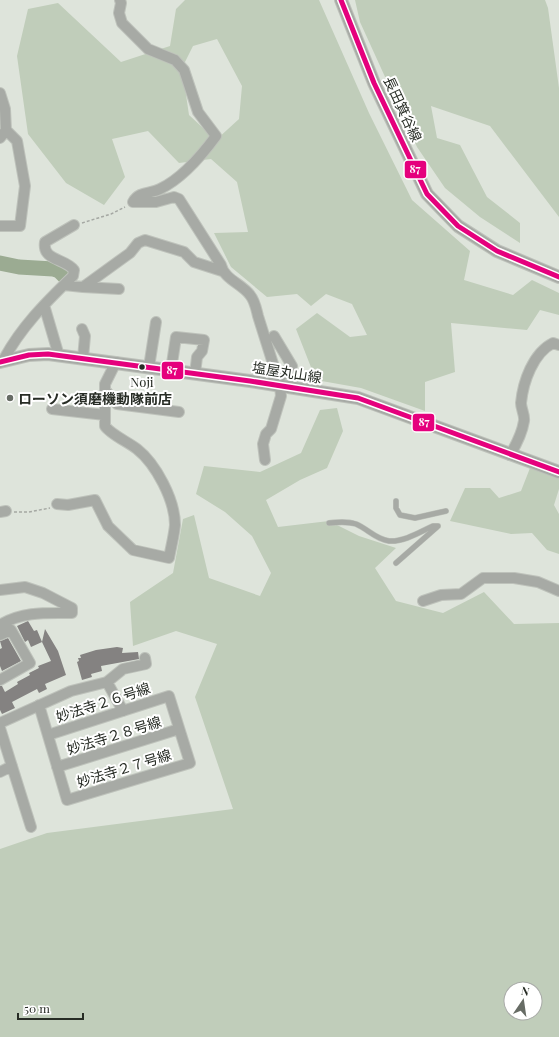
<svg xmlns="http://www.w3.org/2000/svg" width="559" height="1037" viewBox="0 0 559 1037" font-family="'Playfair Display','Noto Sans JP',serif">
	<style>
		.green { fill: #c0cdba; fill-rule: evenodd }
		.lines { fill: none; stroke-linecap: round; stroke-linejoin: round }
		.river { stroke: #9bab92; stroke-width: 15 }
		.building { fill: #848281 }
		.service-casing { stroke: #bec2bb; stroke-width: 6 }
		.minor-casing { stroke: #bec2bb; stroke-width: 12 }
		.tertiary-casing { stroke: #bec2bb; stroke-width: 14 }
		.path { stroke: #a5a8a3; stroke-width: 1.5; stroke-dasharray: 3 2; stroke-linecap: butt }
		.service { stroke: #a7aaa5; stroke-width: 5 }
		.minor { stroke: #a7aaa5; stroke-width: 10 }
		.tertiary { stroke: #a7aaa5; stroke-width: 12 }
		.bus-1-casing { stroke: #fff; stroke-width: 8 }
		.bus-1 { stroke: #e5007d; stroke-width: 5 }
		.bus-dot { fill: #272c25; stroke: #fff; stroke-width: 1.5 }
		.poi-dot { fill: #676c65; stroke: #fff; stroke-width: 1.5 }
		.labels { text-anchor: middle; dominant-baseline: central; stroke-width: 4; stroke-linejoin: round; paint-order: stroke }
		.bus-label { font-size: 13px; fill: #272c25; stroke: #fff }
		.street-label { font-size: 14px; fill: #272c25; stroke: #fff }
		.poi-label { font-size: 14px; font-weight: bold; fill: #272c25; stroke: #fff; text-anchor: start }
		.line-badge { stroke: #fff; stroke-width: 1.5 }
		.badge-label { font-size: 11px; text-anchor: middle; font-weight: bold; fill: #fff }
	</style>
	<rect width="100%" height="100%" fill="#dee4db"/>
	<path class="green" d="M185 0H319L369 113 412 200 470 251 464 280 513 295 532 280 559 293V315L540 310 527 330 451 323 455 372 425 382V411L361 388 316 380 296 329 317 313 350 337 367 335 352 304 326 294 311 306 297 294 267 297 231 267 214 233 248 232 237 182 211 159 179 163 148 131 112 139 125 177 104 205 66 183 28 134 17 56 28 9 58 3 121 62 170 46 176 9ZM217 39 242 86 239 119 216 140 189 115 182 68 193 46Z
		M355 0H545L548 8 559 88V217L490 126 431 106 437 138 460 145 487 197 520 223V243L480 217 445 188 417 147 360 22Z
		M337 408 343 431 327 468 300 480 266 500 278 527 329 521 359 536 396 548 375 568 396 601 443 613 484 592 514 624 559 623V1037H0V849L47 833 233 809 195 697 217 644 176 631 133 646 130 602 173 573 183 519 194 515 209 578 260 596 271 573 252 536 225 512 196 494 204 466 260 472 301 453 320 410ZM511 989H535V1013H511Z
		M530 468 559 478V489L554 505 559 514V554L547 550 532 533 511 534 450 521 465 488H490L499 498 521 491Z"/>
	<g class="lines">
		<path class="river" d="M0 263 19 267 53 269 59 271 66 278"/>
	</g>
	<path class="building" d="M28 621 34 631 37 630 42 642 45 629 58 651 66 675 45 684 47 689 39 693 37 689 12 702 15 708 2 714 0 710V686H2L5 692 18 684 17 682 30 675 29 673 39 668 38 666 51 661 42 642 31 647 28 640 25 642 17 626Z
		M8 638 21 661 2 671 0 666V649L2 648 0 641Z
		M117 647 123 648 122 653 138 652 139 659 101 666 102 671 91 674 92 677 82 680 77 662 79 661 78 658H81L80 655 96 650Z"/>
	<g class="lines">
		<g class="service-casing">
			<path id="service" d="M396 501V508L400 515 415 518 446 511
				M329 523C338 522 347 521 356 524 368 529 375 539 389 541 404 542 420 532 433 526H438
				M396 563 437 527"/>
		</g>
		<g class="minor-casing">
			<path id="minor" d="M120 0 121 3 119 13 122 23 148 49 175 60 184 70 198 112 216 136C202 155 183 178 160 189 150 194 139 191 133 202
				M0 93 5 109 6 130 0 138
				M133 202H156L174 197 179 199 221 265C224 279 242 284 250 295 255 301 256 308 258 316L280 386 281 396 271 429 266 434 263 444 265 460
				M0 226H20L25 186 17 141 6 130
				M64 285 83 287 130 253 138 243 145 240 184 252 194 262 222 271
				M83 287 119 289
				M44 305 59 356
				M82 329 85 336 83 358
				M274 336 292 366 278 379
				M3 361C20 328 46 302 73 276L74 270C65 258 42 261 45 242L74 225
				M149 367 156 322
				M171 370 176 337 204 340 202 351 197 357 195 374
				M105 390 117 404 179 412
				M52 409 105 415
				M510 455C516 445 522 434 524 421 525 415 521 409 521 403 523 382 533 353 553 343L559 345
				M57 504 68 505 95 500 108 526 133 550 169 558C171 547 174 536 175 525 175 500 156 464 137 449 128 442 110 434 105 426V384L116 362
				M0 512 6 511
				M0 590 25 587 43 593 72 608V613C47 613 23 611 0 625
				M423 601 441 595 461 594 483 578H514L538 582 559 591
				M0 635 11 630 30 663 0 680
				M107 682 123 669 146 664 145 658
				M39 705 67 800 190 763 169 696 48 735
				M0 723 71 691 107 682 123 711
				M0 728 31 827
				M57 767 179 729
				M0 772 12 766"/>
		</g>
		<g class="tertiary-casing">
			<path id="tertiary" d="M341 0 374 83 427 194 458 226 497 251 559 277
				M0 362 29 355 48 354 250 381 358 398 559 472"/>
		</g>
		<path class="path" d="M82 223 111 214 125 207
			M14 512H29L50 508"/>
		<use href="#service" class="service"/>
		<use href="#minor" class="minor"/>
		<use href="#tertiary" class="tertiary"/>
		<g class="bus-1-casing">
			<path id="bus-1" d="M341 0 374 83 427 194 458 226 497 251 559 277
				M0 362 29 355 48 354 250 381 358 398 559 472"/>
		</g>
		<use href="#bus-1" class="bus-1"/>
	</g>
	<circle class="bus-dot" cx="142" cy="367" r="3.5"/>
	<circle class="poi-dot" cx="10" cy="398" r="4"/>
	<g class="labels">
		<g class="bus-label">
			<text x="142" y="381">Noji</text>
		</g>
		<g class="street-label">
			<text transform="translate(403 109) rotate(65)">長田箕谷線</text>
			<text transform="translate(287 372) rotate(9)">塩屋丸山線</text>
			<text transform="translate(103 702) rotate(-18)">妙法寺２６号線</text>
			<text transform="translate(114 735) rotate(-17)">妙法寺２８号線</text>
			<text transform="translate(124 768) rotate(-17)">妙法寺２７号線</text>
		</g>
		<g class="poi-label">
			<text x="18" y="398">ローソン須磨機動隊前店</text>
		</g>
	</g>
	<g class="line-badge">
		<rect x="404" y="160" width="23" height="19" rx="4" fill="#e5007d"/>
		<rect x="161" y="361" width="23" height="19" rx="4" fill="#e5007d"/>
		<rect x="412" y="413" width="23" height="19" rx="4" fill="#e5007d"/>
	</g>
	<g class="badge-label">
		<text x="415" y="173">87</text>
		<text x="172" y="374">87</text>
		<text x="424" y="426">87</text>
	</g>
	<g transform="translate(523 1001) rotate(13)"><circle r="19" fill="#ffffff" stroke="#a9aba8"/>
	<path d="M0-3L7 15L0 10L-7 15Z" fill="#676c65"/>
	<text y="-6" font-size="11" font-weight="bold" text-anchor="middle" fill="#272c25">N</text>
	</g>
	<path d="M18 1013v6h65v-6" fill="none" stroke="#272c25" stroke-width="2"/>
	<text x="24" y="1013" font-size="12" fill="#272c25" stroke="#ffffff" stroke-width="3" paint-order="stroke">50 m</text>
</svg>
